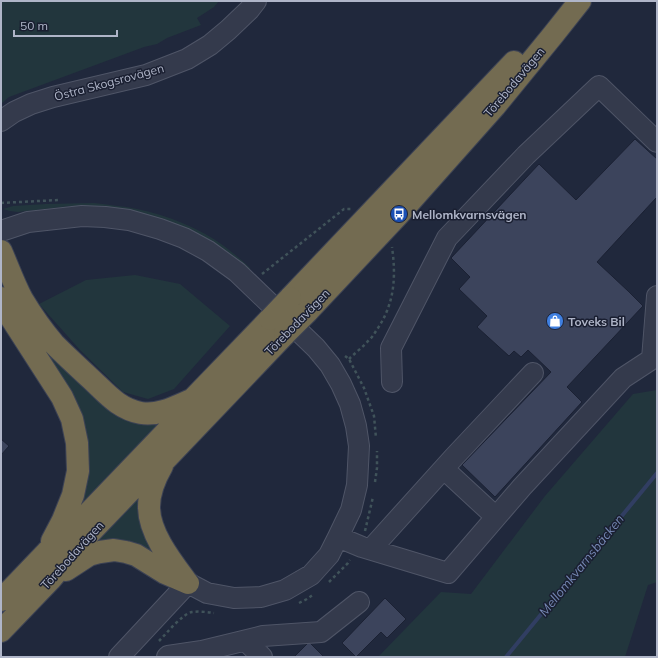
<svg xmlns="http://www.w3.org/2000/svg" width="658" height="658" viewBox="0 0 658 658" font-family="Mulish,sans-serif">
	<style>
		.green { fill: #22363d }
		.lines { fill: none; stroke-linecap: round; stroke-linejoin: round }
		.stream { stroke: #313e62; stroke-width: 4 }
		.building { fill: #3c445c; stroke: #1b2133 }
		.minor-casing { stroke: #4f5567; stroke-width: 22 }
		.highway-casing { stroke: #3c4254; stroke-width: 24 }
		.path { stroke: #40535a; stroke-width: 2.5; stroke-dasharray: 3 3; stroke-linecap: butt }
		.minor { stroke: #343a4c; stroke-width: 20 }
		.highway { stroke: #736b51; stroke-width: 22 }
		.highway-bridge-casing { stroke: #3c4254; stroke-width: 24; stroke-linecap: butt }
		.highway-bridge { stroke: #736b51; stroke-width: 22 }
		.labels { text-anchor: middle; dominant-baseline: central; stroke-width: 3; stroke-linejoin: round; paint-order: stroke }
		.street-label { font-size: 12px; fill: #afb5c8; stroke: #1a1f31 }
		.poi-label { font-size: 12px; font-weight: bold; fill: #afb5c8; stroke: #1a1f31; text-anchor: start }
		.water-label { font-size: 13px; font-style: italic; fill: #7486b2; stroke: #1a1f31 }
	</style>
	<rect width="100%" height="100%" fill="#20283c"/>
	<path class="green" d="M1 1H219L214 7 197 18 201 25 167 38 157 44 144 47 9 97 1 104Z
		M94 203C108 205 123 206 137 209 166 215 200 228 224 246 233 253 242 260 250 268L249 270 228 253 208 240 97 207 71 206 18 212 10 211 3 209 13 206 46 204Z
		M135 275 180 284 230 326 174 389 148 399 123 392 80 350 39 304 86 280Z
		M27 326 81 378 163 419 80 509 84 464Z
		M657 390V582L648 585 625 657H378L441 592 471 594 545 496 633 394Z
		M135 497 141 500 158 554 91 547Z"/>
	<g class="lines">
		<path class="stream" d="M506 657 657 473"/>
	</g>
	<path class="building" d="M635 139 657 159V199L656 198 597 262 628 291 643 306 567 387 582 402 495 497 462 465 551 372 528 350 521 357 514 351 509 356 477 327 487 316 459 289 470 277 451 258 539 164 576 200Z
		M1 439 9 446 1 455Z
		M385 598 406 619 387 638 381 632 356 657 342 643Z
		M309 642 324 657H294Z"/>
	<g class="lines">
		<g class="minor-casing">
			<path id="minor" d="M1 121 14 112 31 104 53 97 146 75 187 59 210 45 228 30 249 10 256 1
				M1 231 28 222 82 216 105 217 129 220 160 229 184 238 208 251 237 272 316 348 330 365 341 384 350 404 356 426 359 446 357 485 351 510 338 537 329 555 311 575 285 590 261 597 234 598 207 593 188 583 119 657
				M652 359 657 296
				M392 382 391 348 447 238 526 155 599 86 657 142
				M444 469 496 517
				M338 537 362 547 448 573 522 487 623 378 652 359 657 357
				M371 549 454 457 533 373
				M246 641 262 657
				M167 657 168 656 202 651 263 636 321 632 359 602"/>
		</g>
		<g class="highway-casing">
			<path id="highway" d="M1 251C8 267 14 284 22 299 31 314 42 330 54 344 66 356 79 368 92 380 107 394 119 409 141 413 158 416 175 407 191 400
				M1 298 8 313 62 397 72 419 77 443 78 471 73 495 63 520 52 541
				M290 298 514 62
				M307 312 399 214 495 106 553 35 580 1
				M162 466C155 478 149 493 149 507 149 533 171 561 186 581
				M66 570 89 555 100 552 114 550 126 552 136 555 165 573 188 583
				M1 600 47 552 78 524 168 430 193 399 270 319
				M1 631 50 580 83 540 130 491 164 461 285 334"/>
		</g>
		<path class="path" d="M1 203 58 200
			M262 274 344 209H351
			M345 356 349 359 364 388 374 416 376 438
			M349 359C355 353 363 347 369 340 373 337 375 332 378 328 395 302 396 276 392 247
			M375 482 377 468V451
			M365 531 373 497
			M329 582 348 563 350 560
			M299 603 307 599 314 594
			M159 641C167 633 182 614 192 612 199 611 207 612 214 613"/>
		<use href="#minor" class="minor"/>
		<use href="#highway" class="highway"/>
		<g class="highway-bridge-casing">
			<path id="highway-bridge" d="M270 319 290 298
				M285 334 307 312"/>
		</g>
		<use href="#highway-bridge" class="highway-bridge"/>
	</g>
	<defs>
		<g id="bus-disc" transform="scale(0.9)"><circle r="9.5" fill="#1a4fb4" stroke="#1a1f31"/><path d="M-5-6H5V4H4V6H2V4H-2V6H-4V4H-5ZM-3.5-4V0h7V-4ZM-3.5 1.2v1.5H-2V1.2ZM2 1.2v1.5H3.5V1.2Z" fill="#fff"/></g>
		<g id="shop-disc" transform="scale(0.9)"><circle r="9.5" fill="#3f7fe0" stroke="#1a1f31"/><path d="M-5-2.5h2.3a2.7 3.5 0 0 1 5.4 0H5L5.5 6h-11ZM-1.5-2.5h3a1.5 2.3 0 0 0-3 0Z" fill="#fff"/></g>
	</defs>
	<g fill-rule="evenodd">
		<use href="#bus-disc" x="399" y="214"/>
		<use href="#shop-disc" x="555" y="321"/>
	</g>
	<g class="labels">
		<g class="street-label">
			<text transform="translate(109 82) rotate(-15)">Östra Skogsrovägen</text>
			<text transform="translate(514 82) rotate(-50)">Törebodavägen</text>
			<text transform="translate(297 322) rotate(-46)">Törebodavägen</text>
			<text transform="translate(72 555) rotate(-48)">Törebodavägen</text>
		</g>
		<g class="poi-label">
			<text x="412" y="214">Mellomkvarnsvägen</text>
			<text x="568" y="321">Toveks Bil</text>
		</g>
		<g class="water-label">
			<text transform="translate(581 565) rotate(-51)">Mellomkvarnsbäcken</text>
		</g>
	</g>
	<rect width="658" height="658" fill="none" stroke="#afb5c8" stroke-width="4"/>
	<path d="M14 30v6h103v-6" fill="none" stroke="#afb5c8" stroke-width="2"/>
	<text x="20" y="30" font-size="12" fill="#afb5c8" stroke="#1a1f31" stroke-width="3" paint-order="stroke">50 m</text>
</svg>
